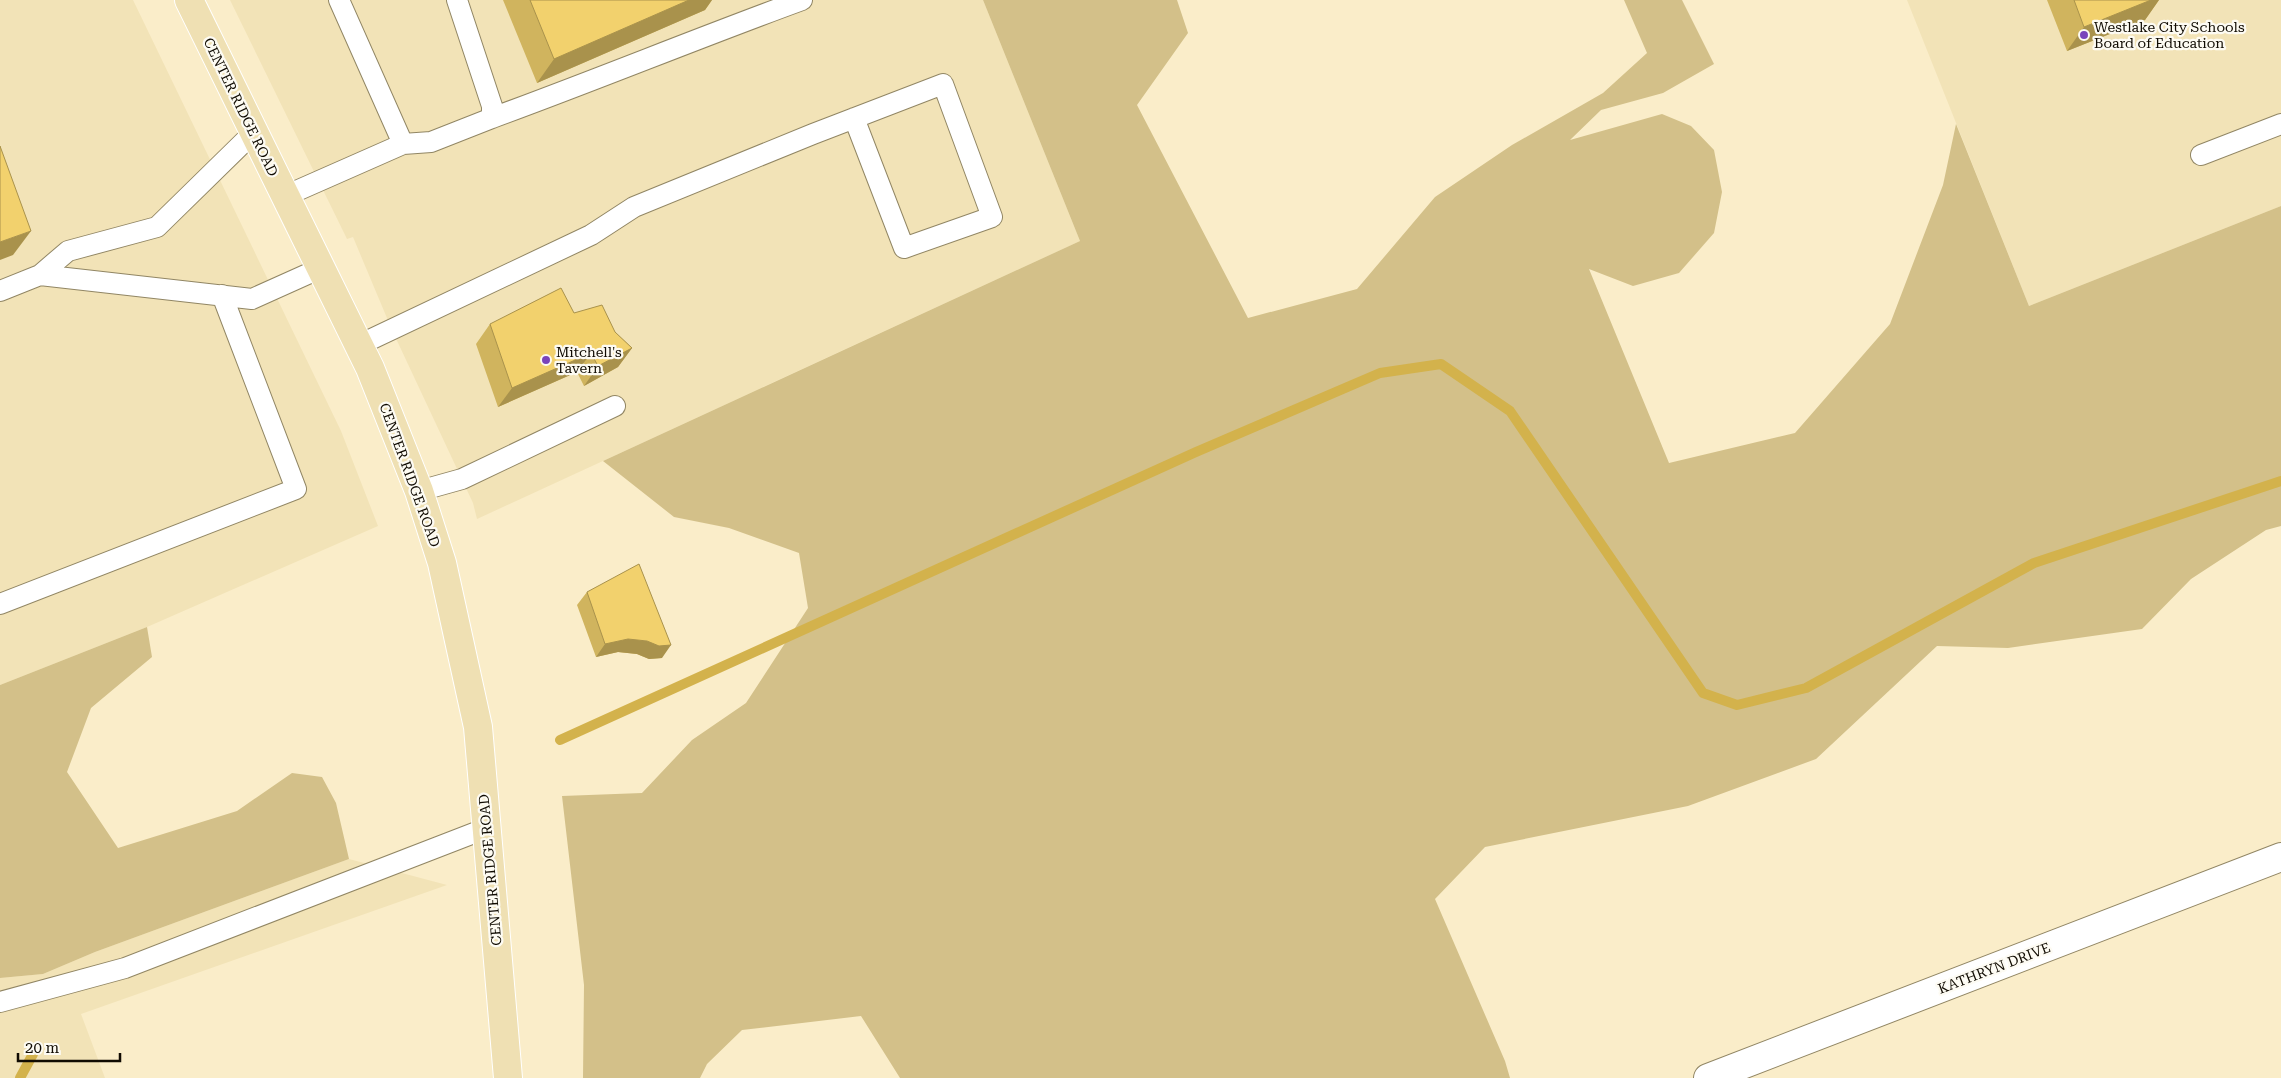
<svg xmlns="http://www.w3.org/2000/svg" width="2281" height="1078" viewBox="0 0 2281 1078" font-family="'Roboto Serif',serif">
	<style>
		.built { fill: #f2e3b7 }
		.green { fill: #d3c089 }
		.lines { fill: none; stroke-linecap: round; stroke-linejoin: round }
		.stream { stroke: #d3b24c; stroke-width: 10 }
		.lane-casing { stroke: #918664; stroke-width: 22 }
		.street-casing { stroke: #918664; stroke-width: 30 }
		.primary-casing { stroke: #fff; stroke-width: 30 }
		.lane { stroke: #fff; stroke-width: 20 }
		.street { stroke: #fff; stroke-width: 28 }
		.primary { stroke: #efe0b3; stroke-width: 28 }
		.wall { fill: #d0b45e }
		.shaded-wall { fill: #a9924c }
		.building { fill: #f2d16d; stroke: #a9924c }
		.poi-dot { fill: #7a44bb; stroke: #fdfbf3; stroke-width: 2 }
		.labels { text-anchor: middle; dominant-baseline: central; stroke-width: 4.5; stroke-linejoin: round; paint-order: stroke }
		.poi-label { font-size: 14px; fill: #100b02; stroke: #fdfbf3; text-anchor: start }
		.street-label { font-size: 14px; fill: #100b02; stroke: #fdfbf3 }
	</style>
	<rect width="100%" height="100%" fill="#faedc9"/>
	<path class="built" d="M0 0H133L341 431 378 526 147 627 0 685Z
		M230 0H983L1080 241 477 519 473 503 392 330 353 237 347 239Z
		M1907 0H2281V206L2029 306Z
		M349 859 447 885 81 1014 105 1078H0V978L43 974 95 952Z"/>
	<path class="green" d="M983 0H1177L1188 33 1137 105 1248 318 1357 289 1435 197 1512 145 1603 93 1647 53 1624 0H1682L1714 64 1663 93 1601 110 1570 140 1662 114 1691 126 1714 150 1722 192 1714 233 1679 273 1633 286 1589 269 1669 463 1795 433 1890 324 1943 185 1956 124 2029 306 2281 206V526L2266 530 2191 579 2142 629 2008 648 1937 646 1816 759 1688 806 1485 847 1435 899 1505 1061 1510 1078H900L861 1016 742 1030 707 1064 700 1078H583L584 985 562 796 642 793 692 740 746 703 808 608 799 553 729 528 674 517 603 461 1080 241Z
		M147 627 152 657 91 708 67 772 118 848 237 811 292 773 322 777 336 803 349 859 95 952 43 974 0 978V685Z"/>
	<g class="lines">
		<path class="stream" d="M560 740 1196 452 1380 373 1441 364 1510 411 1703 693 1737 705 1806 688 2034 563 2281 481
			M20 1078 33 1054"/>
		<g class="lane-casing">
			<path id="lane" d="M339 0 403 144
				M492 118C596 80 698 38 802 0
				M254 132 157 227 68 251 40 275 252 299 321 268
				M2201 155 2281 124
				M285 196 403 144 431 142 492 118V106L457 0
				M0 291 40 275
				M359 345 591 235 634 207 813 134 943 84 992 217 904 248 854 118
				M419 491 462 479 615 406
				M0 604 296 489 222 295
				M0 1002 125 968 487 828"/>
		</g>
		<g class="street-casing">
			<path id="street" d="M1708 1078 2281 857"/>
		</g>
		<g class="primary-casing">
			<path id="primary" d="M189 0 370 368 419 491 442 563 478 727 508 1078"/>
		</g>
		<use href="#lane" class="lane"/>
		<use href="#street" class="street"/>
		<use href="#primary" class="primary"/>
	</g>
	<path class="wall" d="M503 0H712L705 10 537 83Z
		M2047 0H2159L2145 20 2067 51Z
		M574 313 615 332 632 348 618 367 584 386 577 372 498 407 476 344 490 324Z
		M587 592 662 658 649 659 637 654 618 652 596 657 577 605Z"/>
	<path class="shaded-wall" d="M689 0H712L705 10 537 83 554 59Z
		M2151 0H2159L2145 20 2067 51 2084 27Z
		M31 231 13 255 0 260V242Z
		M632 348 618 367 584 386 598 366Z
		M591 353 577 372 498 407 512 388Z
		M628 639 647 641 671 645 662 658 649 659 637 654 618 652 596 657 605 644Z"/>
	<path class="building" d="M530 0H689L554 59Z
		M2074 0H2151L2084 27Z
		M0 146 31 231 0 242Z
		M561 288 574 313 602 305 615 332 632 348 598 366 591 353 512 388 490 324Z
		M639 564 671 645 659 646 647 641 628 639 605 644 587 592Z"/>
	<g class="poi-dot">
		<circle cx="2084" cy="35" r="5"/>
		<circle cx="546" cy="360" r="5"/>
	</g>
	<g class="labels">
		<g class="poi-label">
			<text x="2094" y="27">Westlake City Schools<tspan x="2094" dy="16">Board of Education</tspan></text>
			<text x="556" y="352">Mitchell's<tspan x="556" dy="16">Tavern</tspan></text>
		</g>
		<g class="street-label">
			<text transform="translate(241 107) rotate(64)">CENTER RIDGE ROAD</text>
			<text transform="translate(410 475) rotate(70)">CENTER RIDGE ROAD</text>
			<text transform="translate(490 870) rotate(-95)">CENTER RIDGE ROAD</text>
			<text transform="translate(1994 968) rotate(-21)">KATHRYN DRIVE</text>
		</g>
	</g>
	<path d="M18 1053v8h102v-8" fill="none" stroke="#100b02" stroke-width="2.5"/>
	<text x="25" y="1053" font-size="15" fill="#100b02" stroke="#fdfbf3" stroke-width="4" paint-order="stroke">20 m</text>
</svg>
